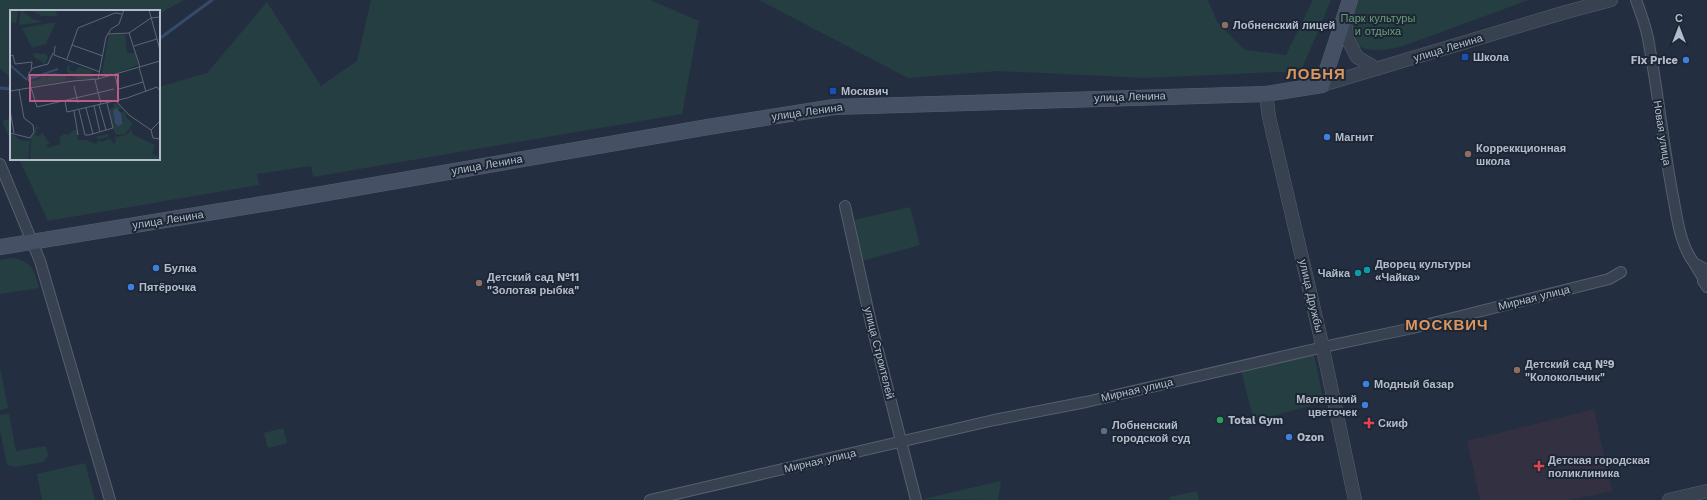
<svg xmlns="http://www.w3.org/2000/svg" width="1707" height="500" viewBox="0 0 1707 500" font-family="'Work Sans',sans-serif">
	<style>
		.medical { fill: #323041 }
		.green { fill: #253e42 }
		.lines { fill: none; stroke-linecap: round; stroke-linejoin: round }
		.stream { stroke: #354a69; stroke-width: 3 }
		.minor-casing { stroke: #555f6e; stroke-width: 12 }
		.tertiary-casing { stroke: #555f6e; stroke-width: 14 }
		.secondary-casing { stroke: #555f6e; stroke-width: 16 }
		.minor { stroke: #374150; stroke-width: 10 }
		.tertiary { stroke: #374150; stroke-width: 13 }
		.secondary { stroke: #455064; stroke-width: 15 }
		.education-dot { fill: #8d6e63; stroke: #1c2635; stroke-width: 1.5 }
		.transit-dot { fill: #1a4fb4; stroke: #1c2635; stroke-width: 1.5 }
		.shop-dot { fill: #3f7fe0; stroke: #1c2635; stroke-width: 1.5 }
		.culture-dot { fill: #0f9aa8; stroke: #1c2635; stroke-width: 1.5 }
		.leisure-dot { fill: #2e9e5b; stroke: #1c2635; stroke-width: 1.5 }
		.health-dot { fill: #e0444e; stroke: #1c2635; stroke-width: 1.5 }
		.service-dot { fill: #5c6f8a; stroke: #1c2635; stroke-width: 1.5 }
		.labels { text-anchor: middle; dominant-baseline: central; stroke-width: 4; stroke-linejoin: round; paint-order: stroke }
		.park-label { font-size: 11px; fill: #699e76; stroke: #1c2635 }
		.poi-label { font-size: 11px; font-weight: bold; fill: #b4bccb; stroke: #1c2635; text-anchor: start }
		.street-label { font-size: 11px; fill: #b4bccb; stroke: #1c2635 }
		.district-label { font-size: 15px; font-weight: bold; letter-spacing: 1px; fill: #dd965d; stroke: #1c2635 }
		.inset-river { fill: none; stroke: #354a69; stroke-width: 2 }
		.inset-road { fill: none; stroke: #5d6778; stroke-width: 1 }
		.view { fill: #bc5a88; fill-opacity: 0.15; stroke: #bc5a88; stroke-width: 2 }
		.inset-edge { fill: none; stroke: #b4bccb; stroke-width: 2 }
	</style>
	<rect width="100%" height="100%" fill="#232f41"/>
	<path class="medical" d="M1594 409 1612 491 1569 500H1480L1467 441Z"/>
	<path class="green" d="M0 0H184L159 14V11H11V77L0 69Z
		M371 0H650L699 21 682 114 313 177 311 166 257 174 259 185 48 221 19 159H159V87L207 73 267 2 321 86 357 61Z
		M759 0H1208L1217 22 1245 50 1286 55 1313 0H1331L1301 71 1146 78 998 71 908 78Z
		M1358 0H1529L1400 47C1379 51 1347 56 1350 23 1351 16 1356 7 1358 0Z
		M11 118V141L2 121Z
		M910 207 920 245 862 261 854 220Z
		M11 258C32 261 34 269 39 288L0 294V260Z
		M1314 355 1324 402 1254 421 1241 371Z
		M0 368 8 408 0 410Z
		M9 414 16 451 46 446 48 456 43 462 15 467 7 465 0 430V415Z
		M283 428 287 443 268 448 264 433Z
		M85 463 95 500H42L37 474Z
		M1001 481 998 500 923 499Z
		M1197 491 1199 500H1170L1169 497Z"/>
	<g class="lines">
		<path class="stream" d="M159 39 212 0
			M0 88 11 89"/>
		<g class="minor-casing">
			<path id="minor" d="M1636 0C1641 14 1647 29 1649 44 1658 93 1663 142 1672 191 1677 216 1679 243 1694 263
				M0 164 40 261 110 500
				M845 206 871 323 916 500
				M1707 273 1703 281 1707 287
				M1703 278 1694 263 1707 270
				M650 500 994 420 1086 402 1337 344 1413 328 1609 279 1621 272"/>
		</g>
		<g class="tertiary-casing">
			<path id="tertiary" d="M1344 19 1348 40 1357 57 1377 69
				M1322 85 1566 12 1611 0
				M1266 94 1269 117 1320 335 1355 500
				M1669 500 1707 491"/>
		</g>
		<g class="secondary-casing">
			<path id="secondary" d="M0 247 281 201 708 127 834 107 1266 94 1322 85 1350 0"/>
		</g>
		<use href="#minor" class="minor"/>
		<use href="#tertiary" class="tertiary"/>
		<use href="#secondary" class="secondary"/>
	</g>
	<g class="education-dot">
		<circle cx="1225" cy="25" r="4"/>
		<circle cx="1468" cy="154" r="4"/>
		<circle cx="479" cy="283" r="4"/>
		<circle cx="1517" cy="370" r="4"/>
	</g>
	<g class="transit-dot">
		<rect x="1461" y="53" width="8" height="8" rx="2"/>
		<rect x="829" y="87" width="8" height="8" rx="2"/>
	</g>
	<g class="shop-dot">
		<circle cx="1686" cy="60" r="4"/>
		<circle cx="1327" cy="137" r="4"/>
		<circle cx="156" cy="268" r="4"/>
		<circle cx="131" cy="287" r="4"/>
		<circle cx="1366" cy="384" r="4"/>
		<circle cx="1365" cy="405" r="4"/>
		<circle cx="1289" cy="437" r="4"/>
	</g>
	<g class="culture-dot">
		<circle cx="1367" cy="270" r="4"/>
		<circle cx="1358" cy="273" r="4"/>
	</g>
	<circle class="leisure-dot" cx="1220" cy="420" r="4"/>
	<g class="health-dot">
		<path d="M1367 417h4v4h4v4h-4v4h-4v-4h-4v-4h4z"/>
		<path d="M1537 460h4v4h4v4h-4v4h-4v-4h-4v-4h4z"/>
	</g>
	<circle class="service-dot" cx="1104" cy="431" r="4"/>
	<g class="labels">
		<g class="park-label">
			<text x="1378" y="18">Парк культуры<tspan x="1378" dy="13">и отдыха</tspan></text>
		</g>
		<g class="poi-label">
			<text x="1233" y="25">Лобненский лицей</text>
			<text x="1473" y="57">Школа</text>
			<text x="1678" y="60" text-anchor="end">Fix Price</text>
			<text x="841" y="91">Москвич</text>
			<text x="1335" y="137">Магнит</text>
			<text x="1476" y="148">Корреккционная<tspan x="1476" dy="13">школа</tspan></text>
			<text x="1375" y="264">Дворец культуры<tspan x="1375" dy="13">«Чайка»</tspan></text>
			<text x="164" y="268">Булка</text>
			<text x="1350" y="273" text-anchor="end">Чайка</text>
			<text x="487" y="277">Детский сад №11<tspan x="487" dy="13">"Золотая рыбка"</tspan></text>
			<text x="139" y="287">Пятёрочка</text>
			<text x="1525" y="364">Детский сад №9<tspan x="1525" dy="13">"Колокольчик"</tspan></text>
			<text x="1374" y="384">Модный базар</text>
			<text x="1357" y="399" text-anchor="end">Маленький<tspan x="1357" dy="13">цветочек</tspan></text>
			<text x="1228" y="420">Total Gym</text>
			<text x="1378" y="423">Скиф</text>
			<text x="1112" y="425">Лобненский<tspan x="1112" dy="13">городской суд</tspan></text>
			<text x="1297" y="437">Ozon</text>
			<text x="1548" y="460">Детская городская<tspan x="1548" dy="13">поликлиника</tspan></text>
		</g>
		<g class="street-label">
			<text transform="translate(1448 48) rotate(-17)">улица Ленина</text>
			<text transform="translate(1130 97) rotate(-2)">улица Ленина</text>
			<text transform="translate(807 112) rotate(-8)">улица Ленина</text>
			<text transform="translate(1662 133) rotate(81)">Новая улица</text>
			<text transform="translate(487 165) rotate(-10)">улица Ленина</text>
			<text transform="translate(168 220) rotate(-9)">улица Ленина</text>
			<text transform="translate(1311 296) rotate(77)">улица Дружбы</text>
			<text transform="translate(1534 298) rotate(-14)">Мирная улица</text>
			<text transform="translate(879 353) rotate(76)">улица Строителей</text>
			<text transform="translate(1137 390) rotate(-13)">Мирная улица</text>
			<text transform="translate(820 461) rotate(-13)">Мирная улица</text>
		</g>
		<g class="district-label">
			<text x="1316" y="74">ЛОБНЯ</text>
			<text x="1447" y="325">МОСКВИЧ</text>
		</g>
	</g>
	<g transform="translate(10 10)">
		<rect width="150" height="150" fill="#232f41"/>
		<path d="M0 0H8L6 13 0 11ZM11 0 23 9 33 12 9 15ZM21 0 46 1 47 6H32ZM46 12 36 34 22 38 12 18ZM115 24 117 43H125L128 55 91 68 99 25ZM23 43 36 44 38 47 35 54 24 47ZM60 55V60L65 62 68 57 84 61 81 62 83 66 87 69H67L57 62V56ZM46 62 56 66 55 71 22 76 20 71H27L34 65 37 69 39 64ZM104 93H106L112 98 103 103 105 113 108 116 114 113 111 103 115 101 116 107 123 114 114 125 105 124 99 100 104 97ZM25 115 31 119 27 118 25 125 30 126 32 122 40 134 36 135 38 138 50 134V127L54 124 58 125 64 120H67L68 130H77L86 134 89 129 85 127 98 124 99 127 89 129 90 132 100 129 104 134 106 131 104 127 114 126 122 120V124L145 135 142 144 150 147V150H20L21 128 26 117ZM0 123 10 130 20 131 18 150H0Z" fill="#253e42"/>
		<path d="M106 98 111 103 113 114 108 116 105 113 103 101Z" fill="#354a69"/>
		<path class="inset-river" d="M0 55 17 70M19 69 48 59"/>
		<path class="inset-road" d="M139 0 150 40M119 23 130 57M98 24 119 23 141 8 150 7M62 35 93 46M45 36 44 45 90 62M124 36 147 29M43 43 38 54 23 58 19 63 18 68 27 97 104 79M0 46 3 45 5 54 22 52 21 60M57 49 68 18 105 3 112 4M129 57 136 82M105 65 108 79M88 69 150 51M85 70 91 94M64 76 68 93M109 79 133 72M0 81 63 71 88 69 96 27 101 19 109 14 114 0M55 91 57 102 117 88 147 77 150 81M106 91 119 105 141 120 150 111M89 95 96 120M84 96 90 122M76 98 83 124M0 100 4 123M69 100 75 125H79L103 118 97 93M64 101 68 125M141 120 143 128 150 129M0 123 20 128 24 122 23 115 14 108 9 80"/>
		<path class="view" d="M20 65H108V91H20Z"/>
		<rect width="150" height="150" class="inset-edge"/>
	</g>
	<g transform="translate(1679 28)" stroke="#1c2635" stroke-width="3" paint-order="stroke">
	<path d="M0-3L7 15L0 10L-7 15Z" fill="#b4bccb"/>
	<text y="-6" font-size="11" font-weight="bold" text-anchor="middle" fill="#b4bccb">С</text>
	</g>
</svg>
